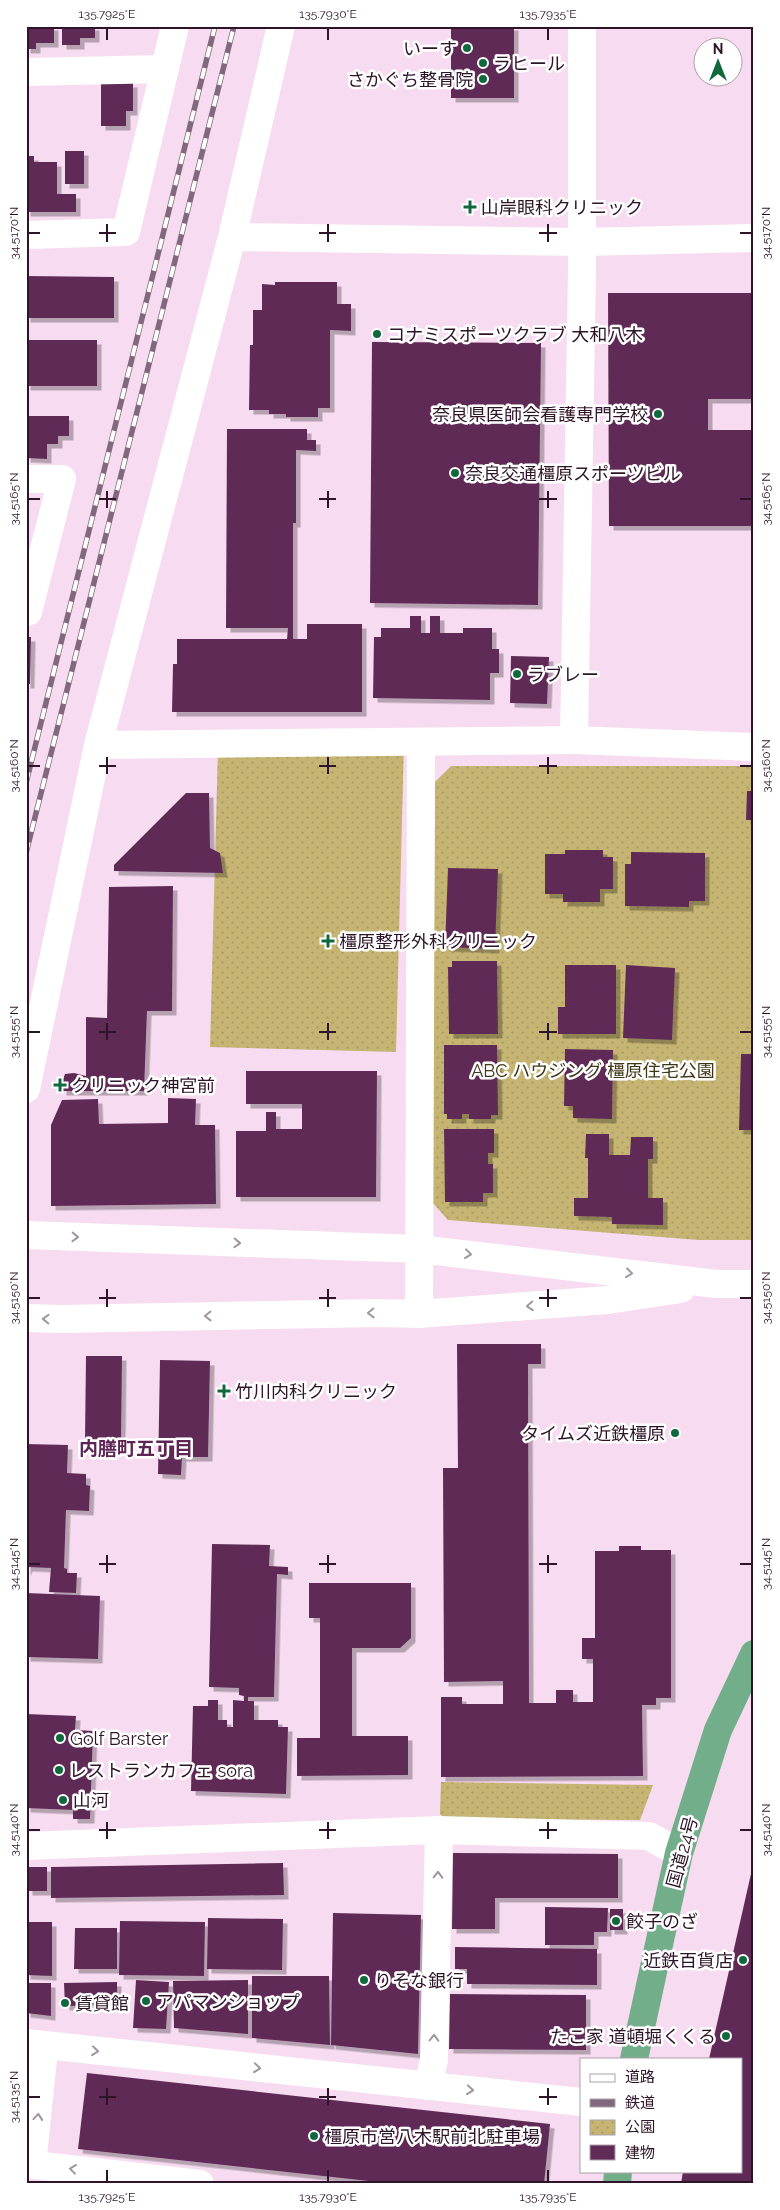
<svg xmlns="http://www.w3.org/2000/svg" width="780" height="2210" viewBox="0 0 780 2210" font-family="Raleway,'Noto Sans JP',sans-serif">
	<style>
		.park { fill: url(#park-dots) }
		.building { fill: #602b56; filter: url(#shadow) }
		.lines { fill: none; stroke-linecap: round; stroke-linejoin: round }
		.minor { stroke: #fff; stroke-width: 28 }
		.tertiary { stroke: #fff; stroke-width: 28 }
		.trunk { stroke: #73ae8a; stroke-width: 28 }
		.rail-casing { stroke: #82687d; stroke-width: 5.5 }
		.rail { stroke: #fff; stroke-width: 4; stroke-dasharray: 11; stroke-linecap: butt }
		.oneway { stroke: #a0959e }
		.ticks { fill: none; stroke: #2d1428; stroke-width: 2 }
		.poi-dot { fill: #10693c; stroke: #fff; stroke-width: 2 }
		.labels { text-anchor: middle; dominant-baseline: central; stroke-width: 5; stroke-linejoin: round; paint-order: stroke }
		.poi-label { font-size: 18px; fill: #2d1428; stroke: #fff; text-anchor: start }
		.park-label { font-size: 18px; fill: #403717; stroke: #fff }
		.street-label { font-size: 18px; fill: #2d1428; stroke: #fff }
		.neighbourhood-label { font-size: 19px; font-weight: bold; fill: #5e2554; stroke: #fff }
		.neatline { fill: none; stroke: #2d1428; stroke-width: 2 }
		.ticks-label { font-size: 12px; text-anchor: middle; fill: #2d1428 }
	</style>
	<defs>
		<pattern id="park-dots" width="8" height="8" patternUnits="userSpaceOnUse" patternTransform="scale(1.25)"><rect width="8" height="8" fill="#c6b473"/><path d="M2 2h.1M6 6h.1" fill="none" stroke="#aa9a64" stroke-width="1.8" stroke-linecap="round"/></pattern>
		<filter id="shadow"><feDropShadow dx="4.5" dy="4.5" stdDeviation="0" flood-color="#0004"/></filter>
	</defs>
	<rect width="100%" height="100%" fill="#f7dbf0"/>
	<path class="park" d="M404 742 396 1052 210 1047 218 748Z
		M451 766H754V1240H698L448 1220 432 1202 435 782Z
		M441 1782 653 1785 640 1820 445 1819 440 1814Z"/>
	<path class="building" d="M26 26H54V43H36V49H26Z
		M62 26H95V38H80V45H62Z
		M451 26H514V98H451Z
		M101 83H133V111H126V126H101Z
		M65 151H84V184H65Z
		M26 156H34V162H57V194H76V212H26Z
		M26 276 114 277V318H26Z
		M275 282H337V304H351V331L330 330V408H318V417H286V414H269V410H249L250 345H253V310H262V284L275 285Z
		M608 293H754V399H708V430H754V526H609Z
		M26 340H97V386H26Z
		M372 342 541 343 538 605 370 603Z
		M26 416H69V436H58V444H47V459L26 458Z
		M227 429H307V440H316V451L296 450V523H293V639H307V624H362V712H172L173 664H177V639H287L288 628H226Z
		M410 616H421V633H430V616H440V633H463V628H492V649H499V673H490V700L373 698 374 637H381V628H410Z
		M26 637H31L30 684H26Z
		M511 656 549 657 547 704 510 703Z
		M747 791H754V863H751L752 820H746Z
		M186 793H209L210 848 220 853 223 873 114 871V865Z
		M565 850H603V857H613V889H600V902H563V894H545V854H565Z
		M631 852 705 853V901H689V907L625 906V864H631Z
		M448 868 498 869 495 949 445 947Z
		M173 886 172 1011H147L144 1091H62V1082L65 1074 74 1073 86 1076V1017L107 1018 109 887Z
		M752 934H754V958H751Z
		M452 961H497L498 1034H449L448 967H452Z
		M565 965H616V1034H558V1007H565Z
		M626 965 675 968 672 1040 623 1038Z
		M444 1045H497L498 1115H491V1119H469V1114H462V1119H447V1114H444Z
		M565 1049 613 1050 612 1119 573 1118V1106H564Z
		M741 1054H754V1130H739Z
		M246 1071H377L376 1197H236V1131H266V1112H276V1129H302V1104H246Z
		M168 1098 196 1099 195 1125H215L216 1204 51 1206V1125L62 1100 98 1099 99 1124 168 1123Z
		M444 1129H494V1153H488V1164H493V1193H483V1202H445Z
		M586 1134H609V1155H630L631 1137H653V1159H648V1198H663V1225L612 1224V1217L574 1216V1198H588V1158H585Z
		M457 1344H541V1364H528L529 1703H556V1690H573V1702H593V1659H582V1638H595V1551H619V1546H641V1550H671V1698H656V1705H642L643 1776 441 1777V1697H462V1704H503V1681L444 1682 443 1468H458Z
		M86 1356H122L121 1440 85 1439Z
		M160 1360 210 1361 208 1457H182L181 1475 158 1474Z
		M26 1444 68 1445 67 1473 86 1474V1485L90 1486 89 1511 66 1510 64 1568 67 1569V1573H77L76 1593 49 1592 51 1568 28 1567 26 1572Z
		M212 1544 270 1545 269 1566 288 1567V1575L277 1574 274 1697H248V1701H254V1720H278V1727H288L286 1794 191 1791 193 1706H208V1700H218V1720H227V1727H233V1700L244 1701V1696L239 1695V1688L209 1687Z
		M309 1583H411V1638L400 1648H352V1736H408V1775L297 1776V1738H320V1618H309Z
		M26 1593 100 1596 98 1659 26 1657Z
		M26 1714 76 1716 75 1730 93 1731 90 1819H73V1810L26 1808Z
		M453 1853 618 1854V1898H495V1929H452Z
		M283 1863 284 1895 51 1898V1867Z
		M753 1865 754 2184H681L683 2171H741V2059H709Z
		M27 1867H47V1891H28Z
		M545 1907 608 1908 607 1932H594V1945H545Z
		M610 1909H623V1930H610Z
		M333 1913 421 1915 418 2054 331 2045Z
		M208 1918 283 1919 282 1970 207 1969Z
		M120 1921 205 1922 204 1976 119 1975Z
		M26 1922H52V1976L26 1975Z
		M75 1928H117V1969H74Z
		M455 1947 597 1949V1985L467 1984V1969H455Z
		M252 1976H329L330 2045 252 2038Z
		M136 1980 169 1982 166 2029 133 2028Z
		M248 1980V2034L174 2028 173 1981Z
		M117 1982V2005L65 2006 64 1983Z
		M26 1983H51V2016L26 2013Z
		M450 1994 586 1995V2050L449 2049Z
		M87 2073 550 2124 544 2184H396L78 2149Z"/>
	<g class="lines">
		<path class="minor" d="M582 26V270L574 740 754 747
			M26 72 165 69
			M26 235 126 232 175 26
			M26 479H62L28 612H26
			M26 1235 419 1249 717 1284H754
			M419 1314 421 742
			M26 1318 62 1319 379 1313 419 1314 608 1300 681 1289
			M26 1846 439 1830 649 1836 679 1853
			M26 2043 581 2102
			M428 2086 434 2060 439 1830
			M26 2164 200 2184
			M32 2165 43 2059 47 2045"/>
		<path class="tertiary" d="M232 237 581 242 754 238
			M98 745 574 740
			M26 1089 98 745 232 237 281 26"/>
		<path class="trunk" d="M634 2059 679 1853 718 1730 754 1654
			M617 2184 618 2171"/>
		<g class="rail-casing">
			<path id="rail" d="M26 783 215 26
				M26 853 234 26"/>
		</g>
		<use href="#rail" class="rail"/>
	</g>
	<defs><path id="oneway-chevron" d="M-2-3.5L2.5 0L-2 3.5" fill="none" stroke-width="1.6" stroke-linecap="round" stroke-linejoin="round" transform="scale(1.25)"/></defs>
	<g class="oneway">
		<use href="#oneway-chevron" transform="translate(75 1237) rotate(2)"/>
		<use href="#oneway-chevron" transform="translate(237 1243) rotate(2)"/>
		<use href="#oneway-chevron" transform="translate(468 1254) rotate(7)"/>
		<use href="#oneway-chevron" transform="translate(629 1273) rotate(7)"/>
		<use href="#oneway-chevron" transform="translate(530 1306) rotate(176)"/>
		<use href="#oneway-chevron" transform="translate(371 1313) rotate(179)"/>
		<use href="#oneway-chevron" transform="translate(208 1316) rotate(179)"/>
		<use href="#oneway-chevron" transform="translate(46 1319) rotate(-178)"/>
		<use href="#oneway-chevron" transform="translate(438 1875) rotate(-89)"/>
		<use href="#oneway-chevron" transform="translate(434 2038) rotate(-89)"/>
		<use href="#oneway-chevron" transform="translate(95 2051) rotate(6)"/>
		<use href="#oneway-chevron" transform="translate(257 2068) rotate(6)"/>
		<use href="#oneway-chevron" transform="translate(470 2090) rotate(6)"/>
		<use href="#oneway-chevron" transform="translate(38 2117) rotate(-85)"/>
		<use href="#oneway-chevron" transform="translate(73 2169) rotate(-173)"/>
	</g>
	<path class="ticks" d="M107 28V40M328 28V40M548 28V40M107 224V242M328 224V242M548 224V242M28 233H40M99 233H116M319 233H336M539 233H557M740 233H752M107 491V508M328 491V508M548 491V508M28 499H40M99 499H116M319 499H336M539 499H557M740 499H752M107 757V774M328 757V774M548 757V774M28 766H40M99 766H116M319 766H336M539 766H557M740 766H752M107 1023V1040M328 1023V1040M548 1023V1040M28 1032H40M99 1032H116M319 1032H336M539 1032H557M740 1032H752M107 1289V1307M328 1289V1307M548 1289V1307M28 1298H40M99 1298H116M319 1298H336M539 1298H557M740 1298H752M107 1555V1573M328 1555V1573M548 1555V1573M28 1564H40M99 1564H116M319 1564H336M539 1564H557M740 1564H752M107 1822V1839M328 1822V1839M548 1822V1839M28 1830H40M99 1830H116M319 1830H336M539 1830H557M740 1830H752M107 2088V2105M328 2088V2105M548 2088V2105M28 2097H40M99 2097H116M319 2097H336M539 2097H557M107 2170V2182M328 2170V2182M548 2170V2182"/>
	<g class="poi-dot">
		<circle cx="467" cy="48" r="5"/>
		<circle cx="483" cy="63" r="5"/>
		<circle cx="483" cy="79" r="5"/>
		<path d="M467.5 199.5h5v5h5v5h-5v5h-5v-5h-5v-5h5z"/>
		<circle cx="377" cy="334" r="5"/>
		<circle cx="658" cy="414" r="5"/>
		<circle cx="455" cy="473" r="5"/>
		<circle cx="517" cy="674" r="5"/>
		<path d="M325.5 933.5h5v5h5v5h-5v5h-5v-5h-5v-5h5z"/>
		<path d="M57.5 1077.5h5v5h5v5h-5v5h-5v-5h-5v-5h5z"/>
		<path d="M221.5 1383.5h5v5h5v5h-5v5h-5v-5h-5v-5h5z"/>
		<circle cx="675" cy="1433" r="5"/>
		<circle cx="60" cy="1738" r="5"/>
		<circle cx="59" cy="1770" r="5"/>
		<circle cx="63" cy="1800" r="5"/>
		<circle cx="616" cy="1921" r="5"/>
		<circle cx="743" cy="1960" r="5"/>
		<circle cx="364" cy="1980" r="5"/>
		<circle cx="146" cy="2001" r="5"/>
		<circle cx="65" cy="2003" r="5"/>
		<circle cx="726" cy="2036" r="5"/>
		<circle cx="314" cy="2136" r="5"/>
	</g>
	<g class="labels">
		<g class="poi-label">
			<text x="457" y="48" text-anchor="end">いーす</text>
			<text x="493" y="63">ラヒール</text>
			<text x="473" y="79" text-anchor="end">さかぐち整骨院</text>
			<text x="481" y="207">山岸眼科クリニック</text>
			<text x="387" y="334">コナミスポーツクラブ 大和八木</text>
			<text x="648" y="414" text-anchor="end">奈良県医師会看護専門学校</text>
			<text x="465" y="473">奈良交通橿原スポーツビル</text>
			<text x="527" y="674">ラブレー</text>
			<text x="339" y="941">橿原整形外科クリニック</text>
			<text x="71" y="1085">クリニック神宮前</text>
			<text x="235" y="1391">竹川内科クリニック</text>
			<text x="665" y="1433" text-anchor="end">タイムズ近鉄橿原</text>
			<text x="70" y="1738">Golf Barster</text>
			<text x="69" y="1770">レストランカフェ sora</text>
			<text x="73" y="1800">山河</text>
			<text x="626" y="1921">餃子のざ</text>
			<text x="733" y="1960" text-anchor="end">近鉄百貨店</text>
			<text x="374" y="1980">りそな銀行</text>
			<text x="156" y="2001">アパマンショップ</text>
			<text x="75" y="2003">賃貸館</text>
			<text x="716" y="2036" text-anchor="end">たこ家 道頓堀くくる</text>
			<text x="324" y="2136">橿原市営八木駅前北駐車場</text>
		</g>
		<g class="park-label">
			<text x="593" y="1070">ABC ハウジング 橿原住宅公園</text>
		</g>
		<g class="street-label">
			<text transform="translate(682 1852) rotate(-75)">国道24号</text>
		</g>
		<g class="neighbourhood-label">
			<text x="136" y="1448">内膳町五丁目</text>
		</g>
	</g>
	<rect width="780" height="2210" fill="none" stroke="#ffffff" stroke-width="55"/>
	<rect x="580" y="2058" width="162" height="115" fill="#ffffff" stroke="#aba1a9"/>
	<rect x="590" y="2074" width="25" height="8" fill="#ffffff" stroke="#aba1a9"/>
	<text x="625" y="2082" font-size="15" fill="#2d1428">道路</text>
	<rect x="590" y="2099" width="25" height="8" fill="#82687d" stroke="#aba1a9"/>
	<text x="625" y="2108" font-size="15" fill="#2d1428">鉄道</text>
	<rect x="590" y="2120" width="25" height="15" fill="url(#park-dots)" stroke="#aba1a9"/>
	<text x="625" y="2132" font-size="15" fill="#2d1428">公園</text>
	<rect x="590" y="2145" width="25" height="15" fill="#602b56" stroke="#aba1a9"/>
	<text x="625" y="2158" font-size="15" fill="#2d1428">建物</text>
	<g transform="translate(718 62)"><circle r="24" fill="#ffffff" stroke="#aba1a9"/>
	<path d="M0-4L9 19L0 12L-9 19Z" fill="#10693c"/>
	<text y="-8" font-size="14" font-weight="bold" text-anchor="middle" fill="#2d1428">N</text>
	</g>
	<rect x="28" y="28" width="724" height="2154" class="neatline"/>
	<g class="ticks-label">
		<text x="107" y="18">135.7925°E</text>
		<text x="328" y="18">135.7930°E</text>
		<text x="548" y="18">135.7935°E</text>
		<text transform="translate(14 233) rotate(-90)" y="4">34.5170°N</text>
		<text transform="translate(766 233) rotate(-90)" y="4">34.5170°N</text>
		<text transform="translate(14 499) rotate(-90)" y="4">34.5165°N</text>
		<text transform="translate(766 499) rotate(-90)" y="4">34.5165°N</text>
		<text transform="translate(14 766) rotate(-90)" y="4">34.5160°N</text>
		<text transform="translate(766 766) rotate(-90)" y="4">34.5160°N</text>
		<text transform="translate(14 1032) rotate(-90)" y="4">34.5155°N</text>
		<text transform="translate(766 1032) rotate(-90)" y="4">34.5155°N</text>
		<text transform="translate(14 1298) rotate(-90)" y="4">34.5150°N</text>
		<text transform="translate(766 1298) rotate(-90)" y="4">34.5150°N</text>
		<text transform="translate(14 1564) rotate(-90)" y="4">34.5145°N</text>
		<text transform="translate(766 1564) rotate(-90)" y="4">34.5145°N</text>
		<text transform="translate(14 1830) rotate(-90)" y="4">34.5140°N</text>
		<text transform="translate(766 1830) rotate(-90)" y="4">34.5140°N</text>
		<text transform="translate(14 2097) rotate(-90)" y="4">34.5135°N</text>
		<text x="107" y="2201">135.7925°E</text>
		<text x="328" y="2201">135.7930°E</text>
		<text x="548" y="2201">135.7935°E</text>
	</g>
</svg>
